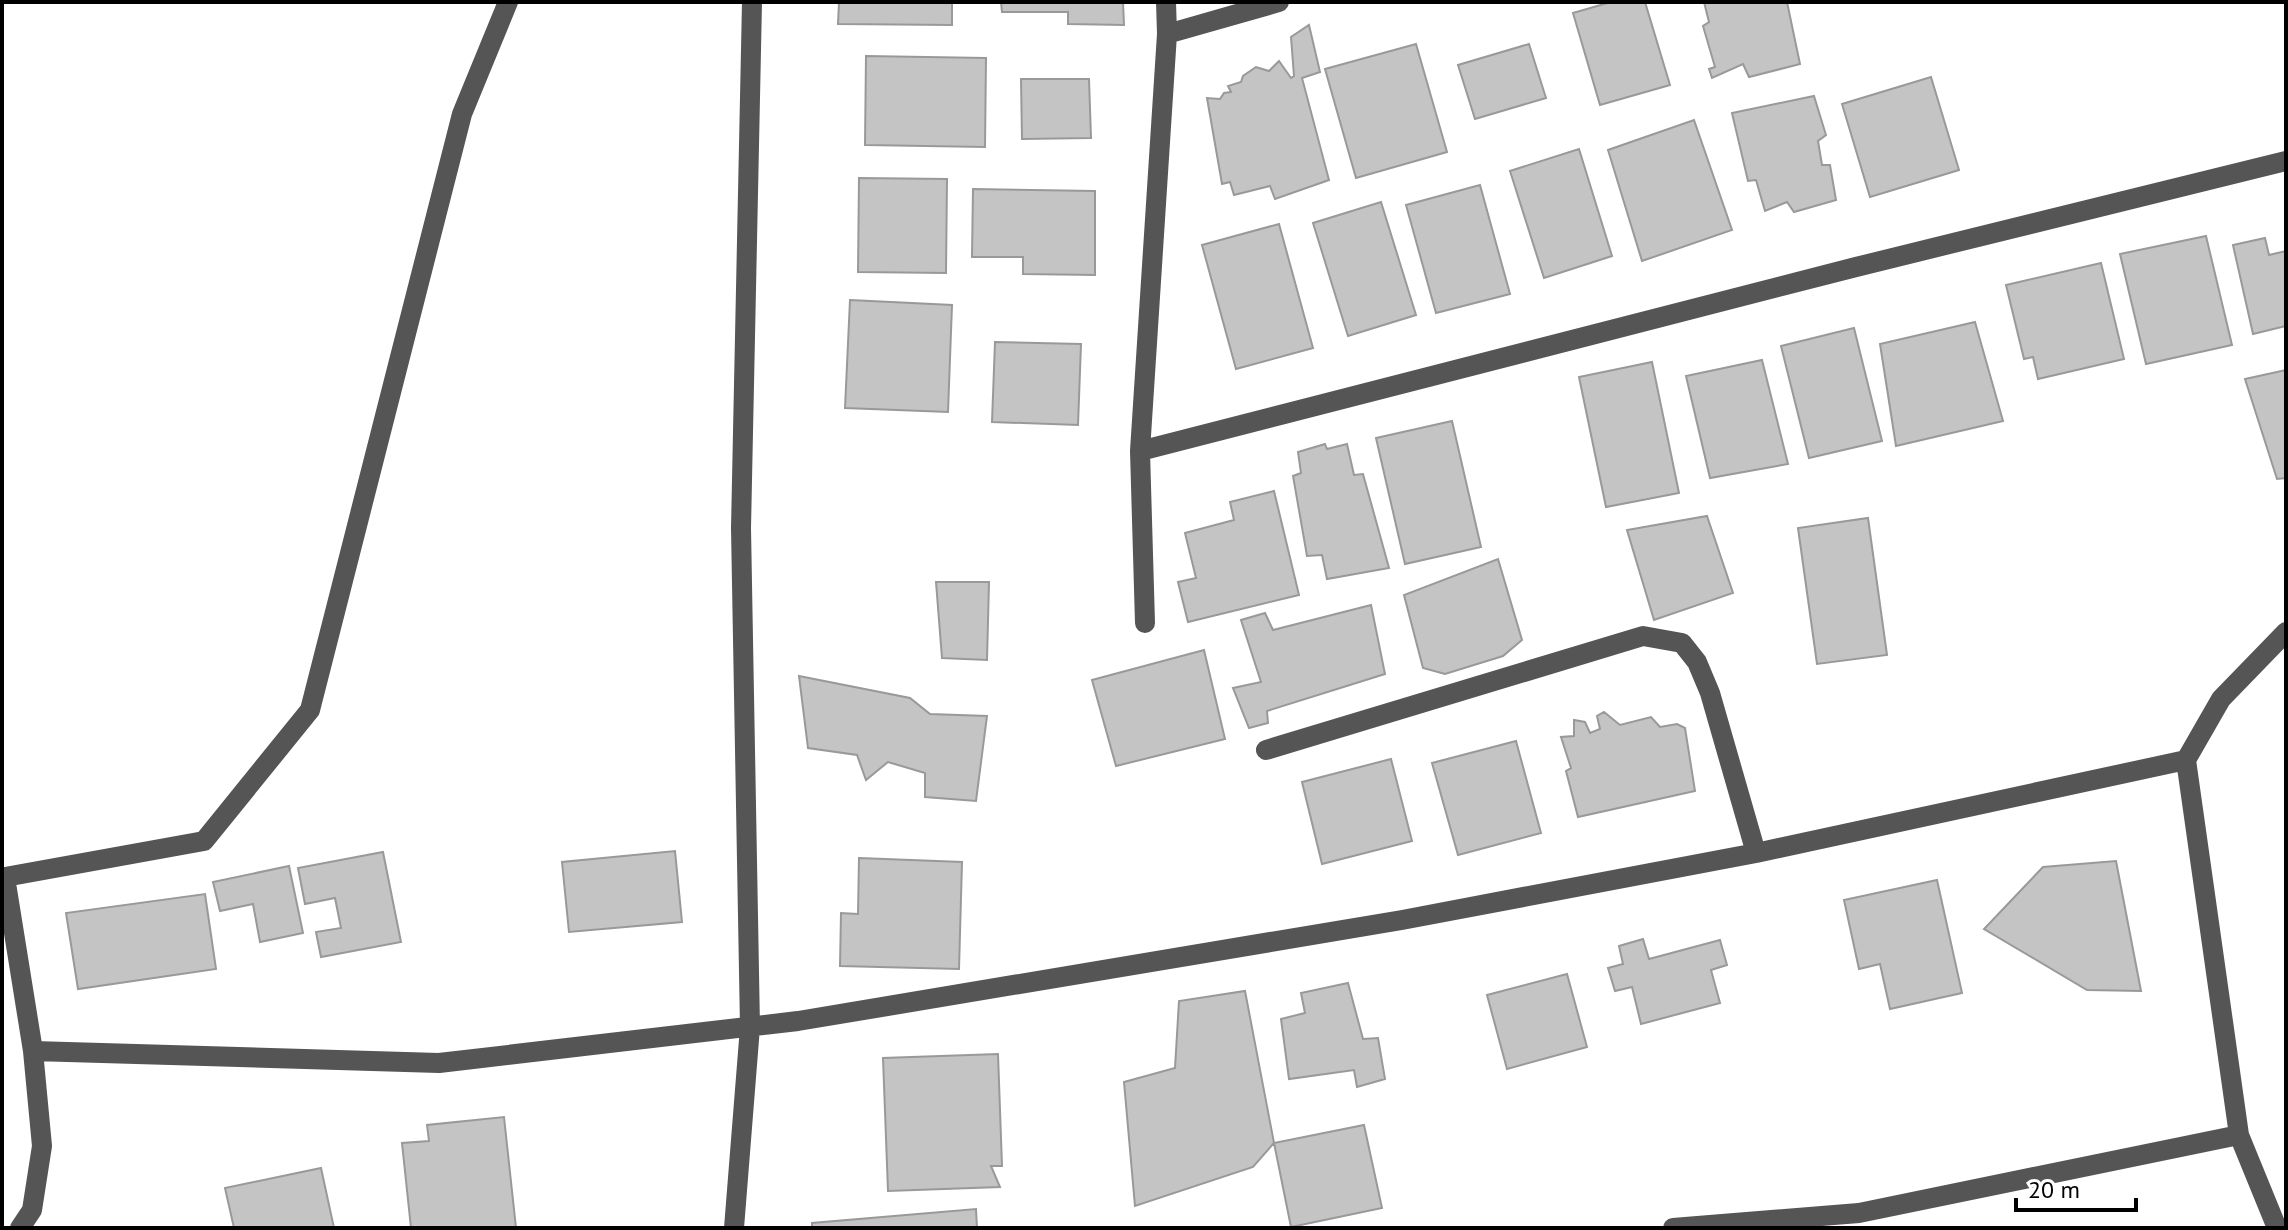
<svg xmlns="http://www.w3.org/2000/svg" width="2288" height="1230" viewBox="0 0 2288 1230" font-family="'PT Sans',sans-serif">
	<style>
		.building { fill: #c4c4c4; stroke: #999; stroke-width: 2 }
		.lines { fill: none; stroke-linecap: round; stroke-linejoin: round }
		.minor { stroke: #555; stroke-width: 20 }
	</style>
	<rect width="100%" height="100%" fill="#fff"/>
	<path class="building" d="M839 2H952V25L838 24Z
		M1001 2H1123L1124 25 1068 24V12H1002Z
		M1611 2H1645L1670 85 1600 105 1573 13Z
		M1704 2H1787L1800 64 1749 77 1743 64 1712 78 1709 69 1715 67 1703 26 1709 22Z
		M1309 25 1320 72 1302 78 1329 180 1275 199 1270 186 1234 195 1230 182 1222 184 1207 98 1220 99 1224 93 1231 92 1228 86 1241 82 1243 76 1256 67 1269 71 1279 61 1291 78 1294 76 1291 37Z
		M1416 44 1447 152 1356 178 1325 69Z
		M1529 44 1546 98 1475 119 1458 65Z
		M866 56 986 58 985 147 865 145Z
		M1931 77 1959 170 1870 197 1842 104Z
		M1021 79H1089L1091 138 1022 139Z
		M1814 96 1826 135 1818 141 1822 165H1830L1836 200 1794 212 1787 202 1765 211 1756 180 1748 181 1732 113Z
		M1694 120 1732 230 1642 261 1608 150Z
		M1579 149 1612 256 1544 278 1510 171Z
		M859 178 947 179 946 273 858 272Z
		M1480 185 1510 294 1436 313 1406 205Z
		M973 189 1095 191V275L1023 274V257H972Z
		M1381 202 1416 315 1348 336 1313 223Z
		M1279 224 1313 348 1236 369 1202 245Z
		M2206 236 2232 345 2146 364 2120 254Z
		M2265 238 2269 255 2286 251V326L2253 334 2233 245Z
		M2101 263 2124 359 2038 379 2033 357 2024 359 2006 285Z
		M850 300 952 305 948 412 845 408Z
		M1975 322 2003 421 1896 446 1880 344Z
		M1854 328 1882 441 1809 458 1781 346Z
		M995 342 1081 344 1078 425 992 422Z
		M1762 360 1788 464 1710 478 1686 376Z
		M1652 362 1679 493 1606 507 1579 377Z
		M2286 370V478L2277 479 2245 379Z
		M1452 421 1481 547 1405 564 1376 438Z
		M1325 444 1327 449 1347 444 1354 475 1363 474 1389 568 1327 579 1322 555 1307 556 1293 476 1301 473 1298 452Z
		M1274 491 1299 595 1188 622 1178 582 1196 578 1185 533 1234 520 1230 502Z
		M1707 516 1733 593 1654 620 1627 530Z
		M1868 518 1887 655 1817 664 1798 528Z
		M1498 559 1522 640 1503 656 1445 674 1423 668 1404 595Z
		M936 582H989L987 660 942 658Z
		M1371 605 1385 674 1267 711 1268 723 1249 728 1233 688 1261 682 1241 620 1265 613 1273 630Z
		M1204 650 1225 739 1116 766 1092 680Z
		M799 676 910 698 930 714 987 716 976 801 925 797V773L888 762 866 780 857 755 808 748Z
		M1604 712 1620 725 1651 717 1660 727 1677 724 1685 728 1695 791 1578 817 1566 771 1571 768 1561 737 1574 736V720L1585 722 1590 733 1600 729 1597 716Z
		M1516 741 1541 833 1458 855 1432 763Z
		M1391 759 1412 841 1322 864 1302 782Z
		M675 851 682 922 569 932 562 862Z
		M383 852 401 942 321 957 316 932 341 928 335 898 305 904 298 868Z
		M859 858 962 862 959 969 840 966 841 913 858 914Z
		M2116 861 2141 991 2087 990 1984 929 2043 867Z
		M289 866 303 933 260 942 253 904 220 911 213 882Z
		M1937 880 1962 993 1890 1009 1880 964 1859 969 1844 900Z
		M205 894 216 969 78 989 66 913Z
		M1643 939 1649 959 1720 940 1727 965 1711 970 1720 1003 1641 1024 1632 987 1615 991 1608 968 1623 964 1619 946Z
		M1567 974 1587 1047 1507 1069 1487 995Z
		M1348 983 1363 1039 1378 1038 1385 1079 1357 1087 1354 1070 1289 1079 1281 1019 1305 1013 1301 993Z
		M1245 991 1274 1143 1253 1167 1135 1206 1124 1082 1175 1068 1179 1001Z
		M998 1054 1002 1166H991L1000 1187 888 1191 883 1058Z
		M504 1117 516 1228H411L402 1143 429 1141 427 1125Z
		M1364 1125 1382 1208 1291 1227 1274 1143Z
		M321 1168 334 1228H234L225 1188Z
		M976 1209 977 1228H812V1223Z"/>
	<g class="lines">
		<path class="minor" d="M1167 34 1279 2
			M1140 451 1856 267 2286 161
			M1145 623 1140 451 1167 34 1166 2
			M1266 750 1643 636 1682 643 1697 662 1710 693 1756 853
			M2186 760 2221 699 2286 632
			M33 1051 439 1063 798 1021 1402 920 1756 853 2186 760 2239 1135 2277 1228
			M20 1228 32 1210 42 1146 33 1051 5 877 204 841 310 710 462 114 508 2
			M734 1228 750 1027 741 528 752 2
			M1673 1228 1859 1213 2239 1135"/>
	</g>
	<rect width="2288" height="1230" fill="none" stroke="#000000" stroke-width="8"/>
	<path d="M2016 1198v12h120v-12" fill="none" stroke="#000000" stroke-width="4"/>
	<text x="2028" y="1198" font-size="24" fill="#000000" stroke="#ffffff" stroke-width="6" paint-order="stroke">20 m</text>
</svg>
